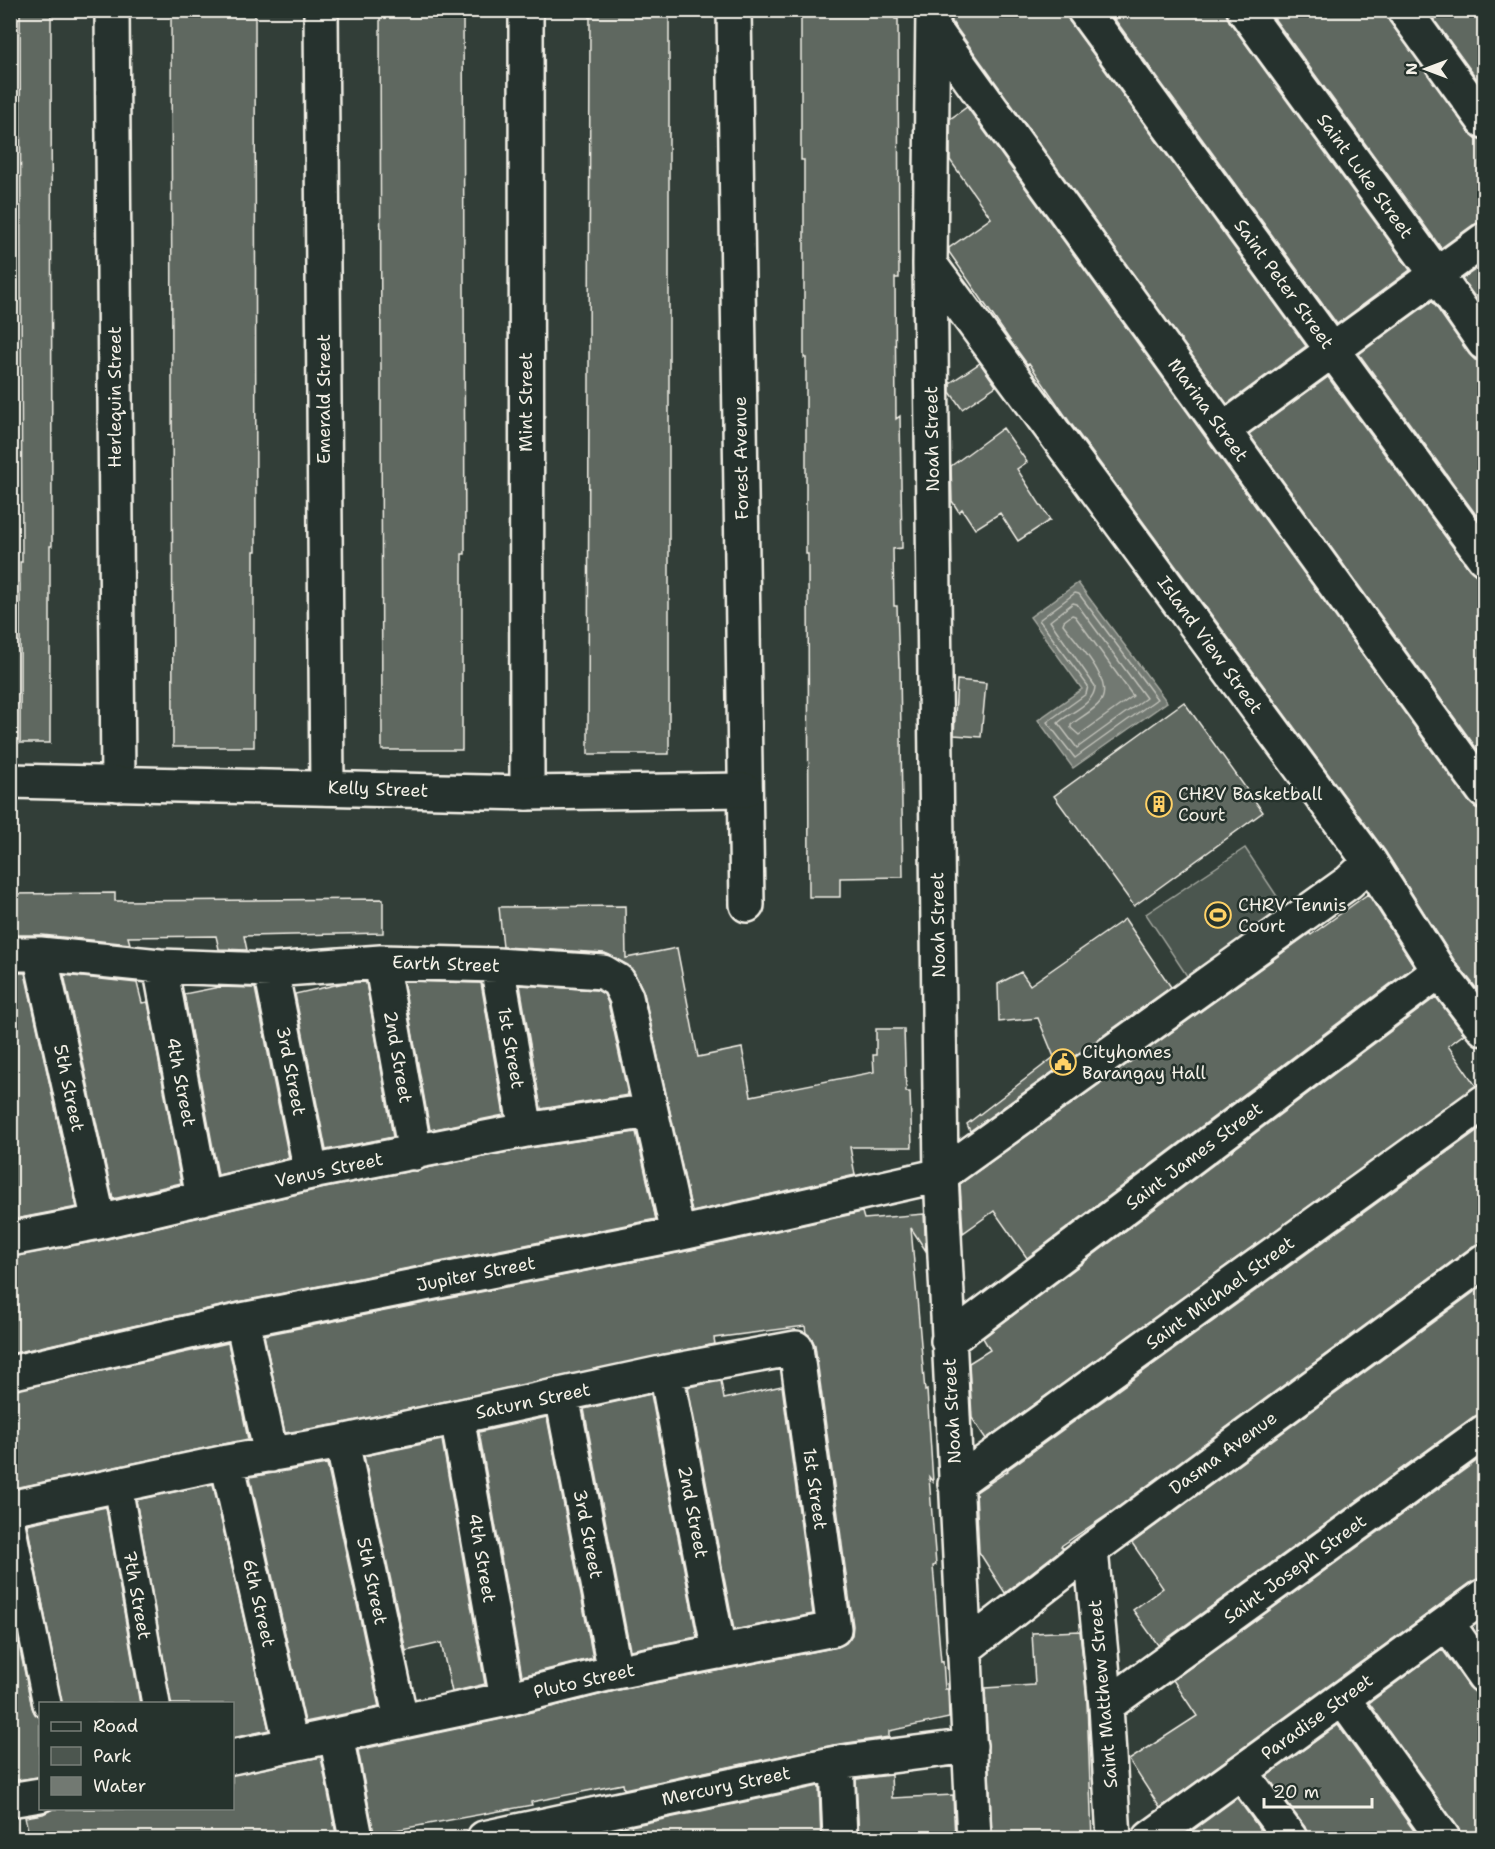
<svg xmlns="http://www.w3.org/2000/svg" width="1495" height="1849" viewBox="0 0 1495 1849" font-family="'Shantell Sans',sans-serif">
	<style>
		.green { fill: #4c564f; stroke: #a0a49c; stroke-width: 1.5 }
		.water { fill: #727972; stroke: #a6a9a1; stroke-width: 1.5 }
		.lines { fill: none; stroke-linecap: round; stroke-linejoin: round }
		.shore { stroke: #c0c1b9; stroke-width: 1.5 }
		.building { fill: #5f6861; stroke: #f4f1e8; stroke-width: 1.5 }
		.pedestrian-casing { stroke: #f4f1e8; stroke-width: 32 }
		.minor-casing { stroke: #f4f1e8; stroke-width: 38 }
		.tertiary-casing { stroke: #f4f1e8; stroke-width: 38 }
		.pedestrian { stroke: #26332d; stroke-width: 27 }
		.minor { stroke: #26332d; stroke-width: 33 }
		.tertiary { stroke: #26332d; stroke-width: 33 }
		.labels { text-anchor: middle; dominant-baseline: central; stroke-width: 5; stroke-linejoin: round; paint-order: stroke }
		.street-label { font-size: 18px; fill: #f4f1e8; stroke: #26332d }
		.poi-label { font-size: 18px; fill: #f4f1e8; stroke: #26332d; text-anchor: start }
	</style>
	<rect width="100%" height="100%" fill="#323e38"/>
	<filter id="ink" filterUnits="userSpaceOnUse"><feTurbulence type="fractalNoise" baseFrequency=".0167" numOctaves="2"/><feDisplacementMap in="SourceGraphic" scale="12" xChannelSelector="R" yChannelSelector="G"/><feConvolveMatrix kernelMatrix="1 2 1 2 8 2 1 2 1" color-interpolation-filters="sRGB"/></filter>
	<g filter="url(#ink)">
		<path class="green" d="M1245 848 1290 916 1191 982 1146 914Z"/>
		<path class="water" d="M1078 583 1167 702 1073 768 1038 720 1082 689 1030 617Z"/>
		<g class="lines">
			<path class="shore" d="M1075 593 1079 594 1157 699 1075 758 1047 722 1086 694 1088 686 1039 620Z
				M1073 603 1077 604 1146 698 1077 748 1058 723C1070 712 1095 704 1095 686L1050 621Z
				M1072 615 1075 616 1133 696 1079 735 1071 728V725C1080 717 1094 711 1101 701 1114 680 1076 642 1063 624L1064 621Z"/>
		</g>
		<path class="building" d="M20 10H51L52 546H50V743H20V562H22Z
			M171 10H255L256 551H254V747H173Z
			M380 10H463L465 554H462V750H382Z
			M590 10H669V754H588Z
			M801 10H895V19H898L899 278H895L896 419 900 416 902 548 893 549 894 606H897L899 667H900L903 877 840 878V897H809L808 554H806V358H804V160H801Z
			M952 10H1066L1069 21 1306 346 1227 404 952 22Z
			M1108 10H1226L1229 21 1410 270 1337 324Z
			M1268 10H1385L1389 21 1469 132 1476 138 1485 140V222L1473 225 1441 248Z
			M1427 10H1485V90Z
			M967 107 1469 802 1476 808 1485 810V999L1454 960 1385 851 1069 421 1029 363 1027 364 1011 342 949 252V248L991 218 950 160V119Z
			M1485 263V311L1462 279Z
			M1432 301 1469 354 1475 360 1485 362V527L1359 354Z
			M980 363 996 386 962 409 950 392V383Z
			M1328 377 1469 569 1476 575 1485 576V760L1249 434Z
			M1003 428 1027 462 1017 469 1050 520 1018 541 1000 513 975 529 962 509 959 512 952 501 951 466Z
			M957 680 986 683 981 737 954 735Z
			M1184 702 1263 812 1134 906 1054 796Z
			M115 893V901L383 899V933L244 936 247 950 219 949 216 936 128 937 130 944 42 935H10V894Z
			M1368 894 1414 966 1027 1258 994 1211 963 1233 960 1184 1310 933 1311 935Z
			M625 906 626 958 677 948 698 1057 742 1048 751 1096 874 1072 873 1055H876V1029H904L906 1092H910L912 1147H850L855 1175 692 1212 644 993 634 972 628 965 605 953 503 947 499 907Z
			M1125 919 1171 987 970 1131 967 1124 1054 1057 1038 1018 999 1022 998 984 1021 972 1030 985Z
			M10 973H25L77 1207 10 1220Z
			M64 975 137 983 142 1003 148 1002 181 1183 113 1199Z
			M403 981 481 983 504 1115 430 1130Z
			M366 982 393 1137 326 1150 295 994 344 983Z
			M520 985 597 990 604 994 608 1003 628 1095 541 1109Z
			M219 987 255 988 289 1158 218 1175 184 994Z
			M1436 997 1464 1034 1448 1046 1476 1086 986 1439 972 1418 969 1363 990 1350 983 1338Z
			M1485 1125V1243L1473 1246 1110 1513 1061 1546 1063 1548 1005 1593 979 1552 976 1492 1008 1471 1007 1470Z
			M636 1132 656 1219 238 1302 10 1354V1257L103 1240 315 1190 529 1148Z
			M862 1212 864 1219 924 1214 926 1251 911 1228 925 1391 927 1390 933 1482 929 1477 936 1565 933 1566 941 1662 943 1661 945 1689H948L949 1718 889 1731V1737L833 1745 624 1789 623 1784 531 1802 532 1805 374 1834 358 1750 511 1717 619 1690 838 1647 846 1643 852 1635 853 1626 815 1345 811 1337 806 1333 805 1326 714 1338 715 1344 338 1424 285 1433 264 1335 682 1252Z
			M1485 1284V1414L1473 1417 1158 1645 1133 1610 1163 1588 1132 1543Z
			M228 1343 248 1439 10 1489V1391Z
			M721 1381 724 1399 782 1386 813 1614 734 1630 688 1387Z
			M651 1394 697 1637 630 1650 584 1409Z
			M547 1417 593 1658 522 1676 479 1432Z
			M442 1440 485 1684 452 1692 441 1643 406 1651 364 1456Z
			M1485 1455V1578L1473 1581 1160 1808 1129 1760 1197 1716 1173 1680Z
			M327 1464 379 1707 305 1722 250 1477Z
			M213 1484 269 1730 232 1738V1704H171L136 1500Z
			M106 1507 140 1704H62L27 1524Z
			M10 1602 32 1707 35 1714 40 1718V1777L17 1780 10 1751Z
			M1080 1631 1087 1702 1092 1839H992L985 1688 1035 1685 1032 1633Z
			M1442 1649 1469 1687 1476 1693 1485 1695V1839H1461L1458 1827 1369 1703Z
			M1338 1725 1420 1839H1308L1305 1827 1267 1776Z
			M321 1757 337 1839H30L25 1817 43 1814 53 1809H232V1775Z
			M891 1775 892 1798 953 1795 955 1839H859L856 1779Z
			M819 1786 821 1839H634L631 1826Z
			M1237 1798 1267 1839H1181Z"/>
		<g class="lines">
			<g class="pedestrian-casing">
				<path id="pedestrian" d="M118 1486 156 1704
					M10 1519 47 1704"/>
			</g>
			<g class="minor-casing">
				<path id="minor" d="M112 10 118 784
					M321 10 327 788
					M526 10 527 793
					M734 10 747 905
					M933 10 930 264 941 1175 974 1838
					M1084 10 1484 558
					M1244 10 1437 275 1484 343
					M1404 10 1484 121
					M933 28 1484 791
					M930 264 1370 862 1439 971 1484 1029
					M1223 430 1484 240
					M10 954H40L160 966 271 970 381 962 497 965 603 972 618 981 626 997 678 1234
					M40 954 99 1222
					M381 962 415 1153
					M497 965 526 1130
					M160 966 203 1198
					M271 970 311 1172
					M10 1239 99 1222 311 1172 526 1130 650 1111
					M242 1320 271 1455
					M948 1341 1439 971
					M666 1372 719 1652
					M10 1373 242 1320 678 1234 941 1175 1349 882 1370 862
					M562 1396 615 1672
					M457 1417 507 1699
					M342 1442 401 1720
					M227 1462 291 1744
					M955 1484 1484 1102
					M10 1508 227 1462 342 1442 666 1372 796 1348 834 1629 615 1672 507 1699 232 1757
					M1091 1550 1106 1706 1114 1838
					M1447 1623 1484 1676
					M964 1649 1091 1550 1484 1261
					M1343 1699 1443 1838
					M1106 1706 1484 1432
					M336 1736 356 1838
					M837 1763 840 1838
					M1241 1772 1290 1838
					M10 1800 40 1795
					M484 1838 837 1763 970 1746
					M1150 1838 1484 1596"/>
			</g>
			<g class="tertiary-casing">
				<path id="tertiary" d="M10 781 527 793 745 790"/>
			</g>
			<use href="#pedestrian" class="pedestrian"/>
			<use href="#minor" class="minor"/>
			<use href="#tertiary" class="tertiary"/>
		</g>
	</g>
	<defs>
		<g id="building-ring" transform="scale(1.35)"><circle r="9.5" fill="#26332d" stroke="#ffd166" stroke-width="1.5"/><path d="M-4-6H4V6H1V3H-1V6H-4ZM-2.5-4.3h1.7v1.8h-1.7ZM.8-4.3h1.7v1.8H.8ZM-2.5-1h1.7V.8h-1.7ZM.8-1h1.7V.8H.8Z" fill="#ffd166"/></g>
		<g id="stadium-ring" transform="scale(1.35)"><circle r="9.5" fill="#26332d" stroke="#ffd166" stroke-width="1.5"/><path d="M0-5a6.5 5 0 1 0 0 10a6.5 5 0 1 0 0-10ZM-3.5-1.8h7v3.6h-7Z" fill="#ffd166"/></g>
		<g id="civic-ring" transform="scale(1.35)"><circle r="9.5" fill="#26332d" stroke="#ffd166" stroke-width="1.5"/><path d="M-.6-6.5H3V-4.5H.6V-3L4-1V1h2V6H-6V1h2V-1L-.6-3ZM-1.2 2.5V6h2.4V2.5Z" fill="#ffd166"/></g>
	</defs>
	<g fill-rule="evenodd">
		<use href="#building-ring" x="1159" y="804"/>
		<use href="#stadium-ring" x="1218" y="915"/>
		<use href="#civic-ring" x="1063" y="1062"/>
	</g>
	<g class="labels">
		<g class="street-label">
			<text transform="translate(1365 176) rotate(54)">Saint Luke Street</text>
			<text transform="translate(1284 284) rotate(54)">Saint Peter Street</text>
			<text transform="translate(115 397) rotate(-90)">Herlequin Street</text>
			<text transform="translate(324 399) rotate(-90)">Emerald Street</text>
			<text transform="translate(526 402) rotate(-90)">Mint Street</text>
			<text transform="translate(1208 410) rotate(54)">Marina Street</text>
			<text transform="translate(932 439) rotate(-91)">Noah Street</text>
			<text transform="translate(741 458) rotate(-91)">Forest Avenue</text>
			<text transform="translate(1210 645) rotate(54)">Island View Street</text>
			<text transform="translate(378 789) rotate(2)">Kelly Street</text>
			<text transform="translate(938 925) rotate(-91)">Noah Street</text>
			<text transform="translate(446 964) rotate(2)">Earth Street</text>
			<text transform="translate(511 1048) rotate(80)">1st Street</text>
			<text transform="translate(398 1057) rotate(80)">2nd Street</text>
			<text transform="translate(291 1071) rotate(79)">3rd Street</text>
			<text transform="translate(181 1082) rotate(79)">4th Street</text>
			<text transform="translate(69 1088) rotate(78)">5th Street</text>
			<text transform="translate(1194 1156) rotate(-37)">Saint James Street</text>
			<text transform="translate(329 1170) rotate(-12)">Venus Street</text>
			<text transform="translate(476 1274) rotate(-11)">Jupiter Street</text>
			<text transform="translate(1220 1293) rotate(-36)">Saint Michael Street</text>
			<text transform="translate(533 1401) rotate(-12)">Saturn Street</text>
			<text transform="translate(952 1411) rotate(-93)">Noah Street</text>
			<text transform="translate(1223 1453) rotate(-36)">Dasma Avenue</text>
			<text transform="translate(815 1489) rotate(82)">1st Street</text>
			<text transform="translate(693 1512) rotate(79)">2nd Street</text>
			<text transform="translate(588 1534) rotate(79)">3rd Street</text>
			<text transform="translate(482 1558) rotate(80)">4th Street</text>
			<text transform="translate(1295 1569) rotate(-36)">Saint Joseph Street</text>
			<text transform="translate(372 1581) rotate(78)">5th Street</text>
			<text transform="translate(137 1595) rotate(80)">7th Street</text>
			<text transform="translate(259 1603) rotate(77)">6th Street</text>
			<text transform="translate(584 1681) rotate(-13)">Pluto Street</text>
			<text transform="translate(1103 1694) rotate(-95)">Saint Matthew Street</text>
			<text transform="translate(1317 1717) rotate(-36)">Paradise Street</text>
			<text transform="translate(726 1786) rotate(-12)">Mercury Street</text>
		</g>
		<g class="poi-label">
			<text x="1178" y="794">CHRV Basketball<tspan x="1178" dy="21">Court</tspan></text>
			<text x="1238" y="905">CHRV Tennis<tspan x="1238" dy="21">Court</tspan></text>
			<text x="1082" y="1052">Cityhomes<tspan x="1082" dy="21">Barangay Hall</tspan></text>
		</g>
	</g>
	<rect width="1495" height="1849" fill="none" stroke="#26332d" stroke-width="36"/>
	<rect x="18" y="18" width="1459" height="1813" fill="none" stroke="#f4f1e8" stroke-width="2" filter="url(#ink)"/>
	<rect x="39" y="1702" width="195" height="108" fill="#26332d" stroke="#787f78" stroke-width="1.5"/>
	<rect x="51" y="1722" width="30" height="9" fill="#26332d" stroke="#787f78" stroke-width="1.5"/>
	<text x="93" y="1732" font-size="18" fill="#f4f1e8">Road</text>
	<rect x="51" y="1747" width="30" height="18" fill="#4c564f" stroke="#787f78" stroke-width="1.5"/>
	<text x="93" y="1762" font-size="18" fill="#f4f1e8">Park</text>
	<rect x="51" y="1777" width="30" height="18" fill="#727972" stroke="#787f78" stroke-width="1.5"/>
	<text x="93" y="1792" font-size="18" fill="#f4f1e8">Water</text>
	<g transform="translate(1426 69) rotate(270)" stroke="#26332d" stroke-width="4.5" paint-order="stroke">
	<path d="M0-4.5L10 22L0 15L-10 22Z" fill="#f4f1e8"/>
	<text y="-9" font-size="16" font-weight="bold" text-anchor="middle" fill="#f4f1e8">N</text>
	</g>
	<path d="M1264 1798v9h108v-9" fill="none" stroke="#f4f1e8" stroke-width="3"/>
	<text x="1273" y="1798" font-size="18" fill="#f4f1e8" stroke="#26332d" stroke-width="4.5" paint-order="stroke">20 m</text>
</svg>
